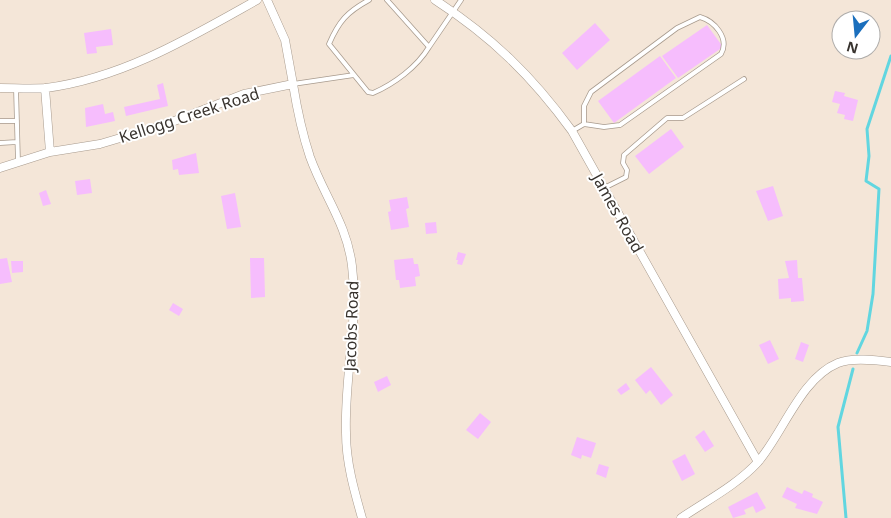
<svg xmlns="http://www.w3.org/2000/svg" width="891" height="518" viewBox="0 0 891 518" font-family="'Noto Sans',sans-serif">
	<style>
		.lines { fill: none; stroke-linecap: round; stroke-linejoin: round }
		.stream { stroke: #61d6e0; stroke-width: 3 }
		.building { fill: #f6bdfd }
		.service-casing { stroke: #a89b8e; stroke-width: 5.5 }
		.minor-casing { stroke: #a89b8e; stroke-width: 9 }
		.service { stroke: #fff; stroke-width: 4 }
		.minor { stroke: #fff; stroke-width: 8 }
		.labels { text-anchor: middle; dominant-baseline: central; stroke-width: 4; stroke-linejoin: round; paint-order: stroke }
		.street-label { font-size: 16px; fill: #38332e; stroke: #fff }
	</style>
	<rect width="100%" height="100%" fill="#f4e6d8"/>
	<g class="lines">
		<path class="stream" d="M857 353 867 331 873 294 879 189 866 181 869 156 867 129 891 56
			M846 518 838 427 853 369"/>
	</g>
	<path class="building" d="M595 23 610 40 577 70 562 53Z
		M707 25 723 47 678 78 662 56Z
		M111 29 113 45 96 47 97 53 87 54 84 33Z
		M660 56 676 78 614 123 598 101Z
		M163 83 168 106 126 116 124 107 160 99 157 85Z
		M835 91 845 93 844 96 858 100 853 121 844 119 845 115 837 113 840 104 832 102Z
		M103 104 105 114 113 112 115 121 86 127 85 108Z
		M671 129 684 147 649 174 635 156Z
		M196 153 199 173 179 175 178 169 173 170 172 160Z
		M90 179 92 193 77 195 75 181Z
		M773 186 783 216 768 221 756 191Z
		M46 190 51 204 43 206 39 193Z
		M235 193 241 227 227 229 221 196Z
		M407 197 409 208 406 209 409 227 391 230 388 212 391 211 389 200Z
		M436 222 437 233 426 234 425 223Z
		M458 252 466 254 462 265 457 264 458 260H456Z
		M7 258 12 282 0 284V259Z
		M250 258H264L265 297 251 298Z
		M413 258 414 264H418L420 276 415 277 416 286 400 288 399 280H396L394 260Z
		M797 260 798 278H802L804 301 791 302V298L779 299 778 279 789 278 785 261Z
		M11 261H23V272L12 273Z
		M173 303 183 309 179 316 169 310Z
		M770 340 779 359 768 364 759 345Z
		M801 342 809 345 803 362 795 359Z
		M651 367 673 395 661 405 650 390 646 394 635 380Z
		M387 376 391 385 378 392 374 382Z
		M626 383 630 389 621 395 617 390Z
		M480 413 491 422 478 439 466 430Z
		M704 430 714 446 705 452 695 437Z
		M577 437 596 443 591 458 582 455 581 459 571 455Z
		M685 454 695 474 682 481 672 461Z
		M599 464 609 467 606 478 596 474Z
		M787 487 802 494 804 490 813 494 812 497 823 502 817 514 795 508 797 504 782 497Z
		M757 492 766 508 756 513 753 506 744 510 746 514 733 518 728 507Z"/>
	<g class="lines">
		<g class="service-casing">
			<path id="service" d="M369 0C347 12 339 21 329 44L368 92 373 93C394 84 417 67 429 47L387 0
				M429 47 461 0
				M293 84 354 75
				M16 88 18 162
				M0 121H17
				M572 131 584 124 604 127 620 125 721 54C730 38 714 21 700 17L677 28 591 92 584 106V124
				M0 143 17 142
				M604 188 626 177 627 170 623 163 624 155 667 118H683L744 79"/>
		</g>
		<g class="minor-casing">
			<path id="minor" d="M435 0C492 37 532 76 572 131L758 462
				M293 84C297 109 302 133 310 157 324 196 347 224 352 266 359 322 344 377 346 433 346 462 354 490 362 518
				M0 88C15 88 31 89 46 88 123 78 191 37 257 0
				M45 88 50 152
				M0 168 50 152 100 144 164 125 244 94 293 84 285 40 267 0
				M681 518C706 501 737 485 758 462 783 433 801 378 838 363 852 357 876 360 891 362"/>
		</g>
		<use href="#service" class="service"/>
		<use href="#minor" class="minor"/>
	</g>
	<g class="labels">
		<g class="street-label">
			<text transform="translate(189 115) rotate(-18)">Kellogg Creek Road</text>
			<text transform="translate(618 213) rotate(61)">James Road</text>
			<text transform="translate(351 326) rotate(-88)">Jacobs Road</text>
		</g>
	</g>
	<g transform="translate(856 35) rotate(196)"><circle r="24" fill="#ffffff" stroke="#afadab"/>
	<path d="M0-4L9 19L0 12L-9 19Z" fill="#1b6fbd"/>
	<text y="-8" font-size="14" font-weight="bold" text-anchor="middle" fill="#38332e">N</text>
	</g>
</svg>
